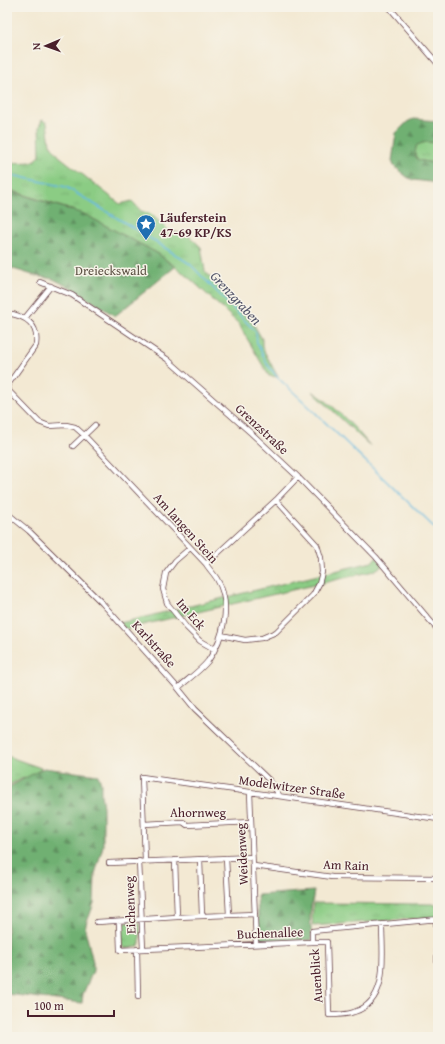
<svg xmlns="http://www.w3.org/2000/svg" width="445" height="1044" viewBox="0 0 445 1044" font-family="'Gentium Book Plus',serif">
	<style>
		.grass { fill: url(#grass-tufts); stroke: #6a7658 }
		.forest { fill: url(#forest-firs); stroke: #5d684e }
		.park { fill: url(#park-crowns); stroke: #6a7658 }
		.lines { fill: none; stroke-linecap: round; stroke-linejoin: round }
		.stream { stroke: #64b9e0; stroke-width: 1.5 }
		.minor-casing { stroke: #633d44; stroke-width: 6 }
		.minor { stroke: #fff; stroke-width: 4.5 }
		.labels { text-anchor: middle; dominant-baseline: central; stroke-width: 3; stroke-linejoin: round; paint-order: stroke }
		.poi-label { font-size: 13px; font-weight: bold; fill: #4a1f2b; stroke: #f7f3e8; text-anchor: start }
		.park-label { font-size: 13px; fill: #5e5346; stroke: #f7f3e8 }
		.street-label { font-size: 13px; fill: #4a1f2b; stroke: #f7f3e8 }
		.water-label { font-size: 14px; font-style: italic; fill: #53556a; stroke: #f7f3e8 }
	</style>
	<defs>
		<pattern id="grass-tufts" width="24" height="20" patternUnits="userSpaceOnUse"><rect width="24" height="20" fill="#8bcc84"/><path d="M3 7l-1-3M5 7V3M7 7l1-3M15 17l-1-3M17 17v-4M19 17l1-3" fill="none" stroke="#79af72"/></pattern>
		<pattern id="forest-firs" width="22" height="20" patternUnits="userSpaceOnUse"><rect width="22" height="20" fill="#70b072"/><path d="M5 1l3.5 6h-7zM16 11l3.5 6h-7z" fill="#5e8f5e"/></pattern>
		<pattern id="park-crowns" width="20" height="18" patternUnits="userSpaceOnUse"><rect width="20" height="18" fill="#8bcc84"/><path d="M2 6a3 3 0 1 1 6 0M12 15a3 3 0 1 1 6 0" fill="none" stroke="#79af72"/></pattern>
	</defs>
	<rect width="100%" height="100%" fill="#f7f3e8"/>
	<filter id="ink" filterUnits="userSpaceOnUse"><feTurbulence type="fractalNoise" baseFrequency=".025" numOctaves="2"/><feDisplacementMap in="SourceGraphic" scale="8" xChannelSelector="R" yChannelSelector="G"/><feConvolveMatrix kernelMatrix="1 2 1 2 8 2 1 2 1" color-interpolation-filters="sRGB"/></filter>
	<filter id="wash" filterUnits="userSpaceOnUse"><feTurbulence type="fractalNoise" baseFrequency=".012" numOctaves="4" result="noise"/><feDisplacementMap in="SourceGraphic" scale="16" xChannelSelector="R" yChannelSelector="G"/><feGaussianBlur stdDeviation="0.9" result="paint"/><feColorMatrix in="noise" values="0 0 0 0 0 0 0 0 0 0 0 0 0 0 0 0 0 1.4 0 .05"/><feComposite in="paint" operator="in"/></filter>
	<g filter="url(#wash)">
		<rect width="100%" height="100%" fill="#f3e9d3"/>
		<path class="grass" d="M42 120 47 123 50 144 59 156 120 204 132 201 141 211 151 214 168 230 189 236 201 247 205 271 254 325 262 339V347L278 377 269 376 238 323 186 275 157 253 84 214 7 189V163L33 162 40 156 39 127Z
			M422 142 438 143V164L418 160C414 155 415 150 417 144Z
			M312 391C332 403 356 428 371 447Z
			M7 756 41 768 40 774 21 779 7 786Z
			M314 903 438 904V917L313 926 312 916Z"/>
		<path class="forest" d="M413 119 438 121V143L426 142 417 145C415 150 414 155 418 160L438 164V183L413 180 407 177 394 166 392 161 396 133 407 122Z
			M7 190 84 214 157 253 175 267 115 316 71 288 53 279 36 276 7 267Z
			M44 768 98 775 101 783V794L103 807V846L95 874 94 903 89 917 87 920 85 929 93 962V971L83 994 82 1003 7 994V788L38 771Z
			M314 891 310 916 312 940 262 941 259 937 257 895Z"/>
		<path class="park" d="M376 557 383 565 374 571 125 629 120 623 372 562Z
			M137 922 140 924V943L138 947 124 948 122 945 121 925 124 923Z"/>
		<g class="lines">
			<path class="stream" d="M7 174 66 187 145 235 190 264 256 332 257 343 267 364 278 378 302 400 438 531"/>
		</g>
	</g>
	<g filter="url(#ink)">
		<g class="lines">
			<g class="minor-casing">
				<path id="minor" d="M389 7 438 64
					M40 282 72 295 167 359 251 433 298 477 376 557 438 630
					M7 313C26 316 39 324 36 345L7 386
					M25 318 51 286
					M7 389 39 422 49 426 66 425 75 427 84 435 206 564C209 569 214 574 217 579 232 604 224 638 208 661 201 670 187 680 178 688
					M73 446 95 425
					M7 513 29 531 102 603 178 688 195 709 271 782 279 795
					M190 548 175 561 166 573 163 589 167 603 187 628 200 641 214 649
					M206 564 276 500 298 477
					M221 635 245 640 262 638 276 632 313 595 319 584 322 572 321 558 317 545 276 500
					M250 792 256 944
					M144 824 183 822 187 825 251 822
					M226 858 229 915
					M200 859 202 916
					M175 860 177 917
					M139 861 143 949
					M145 861 142 777C241 791 339 804 438 819
					M109 863 252 857
					M254 866 332 877 438 878
					M436 919 438 987
					M119 921 120 950 312 942V931L438 919
					M97 922 177 917 255 914
					M312 942H327L329 1015C338 1015 346 1015 354 1012 390 1001 382 954 382 925
					M137 949 138 997"/>
			</g>
			<use href="#minor" class="minor"/>
		</g>
	</g>
	<defs>
		<g id="sight-pin" transform="scale(1)"><path d="M0 17L-7.5 6A9.5 9.5 0 1 1 7.5 6Z" fill="#1f6fb2" stroke="#f7f3e8"/><path d="M0-6L1.8-2.2L6-1.7L2.9 1.2L3.7 5.4L0 3.3L-3.7 5.4L-2.9 1.2L-6-1.7L-1.8-2.2Z" fill="#fff"/></g>
	</defs>
	<g fill-rule="evenodd">
		<use href="#sight-pin" x="146" y="224"/>
	</g>
	<g class="labels">
		<g class="poi-label">
			<text x="160" y="217">Läuferstein<tspan x="160" dy="15">47-69 KP/KS</tspan></text>
		</g>
		<g class="park-label">
			<text x="111" y="270">Dreieckswald</text>
		</g>
		<g class="street-label">
			<text transform="translate(262 429) rotate(43)">Grenzstraße</text>
			<text transform="translate(186 528) rotate(48)">Am langen Stein</text>
			<text transform="translate(191 614) rotate(49)">Im Eck</text>
			<text transform="translate(154 644) rotate(48)">Karlstraße</text>
			<text transform="translate(292 787) rotate(8)">Modelwitzer Straße</text>
			<text x="198" y="812">Ahornweg</text>
			<text transform="translate(242 854) rotate(-93)">Weidenweg</text>
			<text transform="translate(346 865) rotate(2)">Am Rain</text>
			<text transform="translate(130 905) rotate(-92)">Eichenweg</text>
			<text transform="translate(270 933) rotate(-2)">Buchenallee</text>
			<text transform="translate(316 976) rotate(-94)">Auenblick</text>
		</g>
		<g class="water-label">
			<text transform="translate(236 298) rotate(47)">Grenzgraben</text>
		</g>
	</g>
	<rect width="445" height="1044" fill="none" stroke="#f7f3e8" stroke-width="24"/>
	<g transform="translate(46 46) rotate(268)" stroke="#f7f3e8" stroke-width="3" paint-order="stroke">
	<path d="M0-3L7 15L0 10L-7 15Z" fill="#4a1f2b"/>
	<text y="-6" font-size="11" font-weight="bold" text-anchor="middle" fill="#4a1f2b">N</text>
	</g>
	<path d="M28 1010v6h86v-6" fill="none" stroke="#4a1f2b" stroke-width="2"/>
	<text x="34" y="1010" font-size="12" fill="#4a1f2b" stroke="#f7f3e8" stroke-width="3" paint-order="stroke">100 m</text>
</svg>
